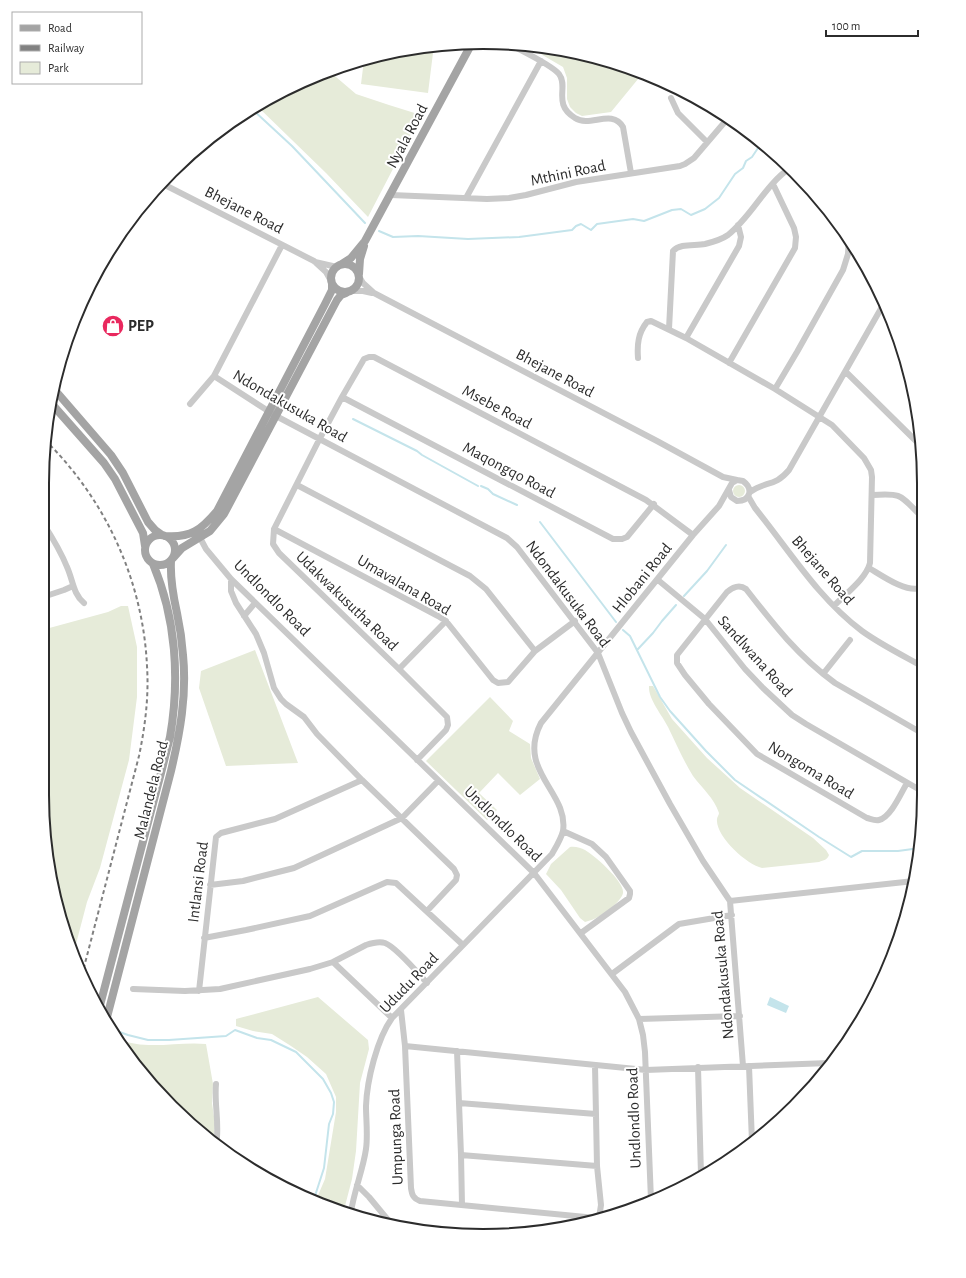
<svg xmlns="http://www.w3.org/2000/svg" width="966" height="1278" viewBox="0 0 966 1278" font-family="'Alegreya Sans',sans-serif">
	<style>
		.green { fill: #e6ebd9 }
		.water { fill: #c4e4eb }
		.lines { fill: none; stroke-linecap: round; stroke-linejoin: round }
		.stream { stroke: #c4e4eb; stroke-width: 2 }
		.minor { stroke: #c9c9c9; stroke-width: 6 }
		.major { stroke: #a4a4a4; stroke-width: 8 }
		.rail { stroke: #818181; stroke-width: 2; stroke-dasharray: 4 3; stroke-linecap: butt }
		.labels { text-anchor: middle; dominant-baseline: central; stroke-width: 4; stroke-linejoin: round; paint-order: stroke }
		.street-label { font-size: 16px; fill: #2c2c2c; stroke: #fff }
		.poi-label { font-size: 16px; font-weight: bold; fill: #2c2c2c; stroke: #fff; text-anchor: start }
		.rim { fill: none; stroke: #2c2c2c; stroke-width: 2 }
	</style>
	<rect width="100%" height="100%" fill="#fff"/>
	<path class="green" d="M527 46 569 50 643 73 611 112 582 116 576 113 570 107 567 99V78L563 67Z
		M408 49 433 53 428 93 361 84 364 60 397 51Z
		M329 71 356 94 389 105 421 115 368 217 326 173 257 106 314 76Z
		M733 491a6 6 0 1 1 12 0a6 6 0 1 1-12 0Z
		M121 606H128L137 647V697L129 760 100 868 87 902 76 944 73 947 57 909 42 795V630L108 612Z
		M255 650 298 763 226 766 199 688 201 671Z
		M649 686H653L672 719 707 758 740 788 813 838 826 850 829 855C827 860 824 860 819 862L762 868C747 865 715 836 717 819 717 817 719 815 719 813 714 798 702 788 693 776 683 760 676 743 668 727 662 715 648 699 649 686Z
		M490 697 513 721 509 731 530 744 531 758 540 779 520 795 498 773 479 793 497 810 487 820 426 761Z
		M570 847C575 846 581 848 585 850 594 855 625 882 623 893 622 901 602 916 594 919 592 920 588 921 585 922L580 918 561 890 546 874 551 864Z
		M318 997 368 1040 369 1049 360 1083 356 1151 352 1179 345 1206 336 1207 316 1200 325 1179 336 1112V1097L326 1074 307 1057 291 1046 272 1034 253 1031 236 1026V1019Z
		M119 1039C145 1051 179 1041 206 1044L213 1084 212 1103 215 1124 213 1144 171 1107Z"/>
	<path class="water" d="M770 997 789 1006 786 1013 767 1005Z"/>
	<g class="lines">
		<path class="stream" d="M252 109 292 146 365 223
			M379 231 393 237 418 236 468 239 519 237 572 230 576 226 581 224 591 230 597 224 633 219 644 221 672 210 681 209 691 215 705 209 719 198 735 174 743 168 746 161 752 157 758 148 762 145
			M353 419 417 451 422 455 478 486
			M481 486 488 489 493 494 517 505
			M540 522 616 622
			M684 596 707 571 726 545
			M623 630 630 636 660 697 670 711 706 751 735 780 819 837 851 857 862 851H898L920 848
			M638 649 653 633 662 621 676 605
			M111 1029 128 1035 148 1040H169L226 1036 235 1030 257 1038 271 1040 296 1052 323 1079 331 1093 334 1102 333 1114 329 1124 324 1168 314 1199"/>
		<path class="minor" d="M511 45C522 51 552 65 559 74 569 87 552 104 575 118 590 128 612 108 623 127L631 173
			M671 98 678 113 707 142
			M161 183 314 261 326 272 331 281
			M391 195 487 199 509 198 526 195 576 182 680 166 685 164 694 158 729 117
			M466 198 541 61
			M315 262 337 267
			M360 278 363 283 374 293 657 441 723 477 737 480
			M352 291H363L372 293
			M669 329 673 251C680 243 695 246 705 244 713 242 721 240 728 235 752 216 765 185 790 168
			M686 338 739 246 741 237 738 225
			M638 358C637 345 638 333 647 322L651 321 686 338 775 389 832 425 864 458 871 470 872 477 870 563C866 579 845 594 834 606
			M729 363 795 248 796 237 794 228 773 184
			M846 372 920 445
			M214 376 276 416 507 538 517 547 598 653 622 713 631 732 670 804 703 861 730 901 743 1066
			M775 389 797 352 843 270 848 254 849 237
			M342 397 613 539H622L627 537 654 504
			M190 404 214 376 282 245
			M297 485 470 576 486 589 535 651
			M750 492C765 481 775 487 789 470L883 305
			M873 495C902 493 900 495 920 515
			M748 496 755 508C789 550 818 598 862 631 880 644 900 654 920 665
			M43 523C52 537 61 552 67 567 73 580 73 594 84 603
			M274 529 438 616 446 621 493 680 498 683 508 682 535 651 575 621
			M198 534 206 549 231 579 534 873 625 992 639 1019 643 1035 645 1052 651 1200
			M869 568C881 575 906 593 920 588
			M231 579V591L236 603 256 634 264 653 274 688 281 699 286 704 304 717 317 734 362 780 454 869 457 875 456 880 427 911
			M658 580 705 619 745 669 763 688 792 715 806 724 920 790
			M43 597 64 590 73 586
			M244 616 255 603
			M399 669 446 621
			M823 674 850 640
			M417 760 446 730 448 725 447 717 399 669 279 553 273 544 274 529 319 440 342 397 364 359 369 357H374L646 500 693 535
			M907 783C901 793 891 817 879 820 875 821 871 819 867 818L757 754 709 704 685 675 677 663V655L727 592C733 587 739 584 746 589 774 625 798 656 835 683L920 732
			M563 831 592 844 606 857 630 891V894L629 898 581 933
			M210 885 243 881 294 868 402 818 438 781
			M730 901 914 881
			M204 938 246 930 310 916 387 882 396 883 463 945
			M333 962 366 945C372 943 379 941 385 943 396 947 418 973 427 983
			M612 974 679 924 732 915
			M133 989 185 991 220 989 310 969 333 962 392 1018
			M199 991 216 837 221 833 275 819 362 780
			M401 1010 405 1046 411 1188C412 1195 413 1198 420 1201L596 1218
			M639 1019 740 1016
			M405 1046 646 1070 829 1063
			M457 1051 461 1155 462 1205
			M595 1065 597 1166 601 1205 599 1218
			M749 1066 752 1142
			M698 1067 701 1175
			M216 1084C214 1105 220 1125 216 1146
			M459 1103 596 1114
			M461 1155 597 1166
			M701 1170 712 1169
			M357 1185 369 1197 393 1226
			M351 1212C354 1191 363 1170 366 1149 368 1135 366 1120 366 1106 367 1080 377 1039 392 1018L552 854C556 847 561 839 563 831 569 792 516 771 541 723L693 535 719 506 732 483 737 480 743 481C754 489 750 501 737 501L731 497 729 490"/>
		<path class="major" d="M331 278a14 14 0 1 1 28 0a14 14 0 1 1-28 0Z
			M340 265 351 258 365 241 472 43
			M359 274 360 259 364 246
			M54 389 111 455 123 473 148 522 155 530 162 535
			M51 403 104 463 115 479 143 533 145 546
			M145 550a15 15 0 1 1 30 0a15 15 0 1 1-30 0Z
			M165 536C191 538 201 530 217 511L325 304 332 290V284
			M173 558 182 548 210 531 224 514 337 300 341 295 346 293
			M99 1009 161 773C164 761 167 749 170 737 180 679 176 618 153 564
			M106 1021 171 771C180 733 187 695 183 655 182 641 180 627 177 613 173 595 170 579 171 561"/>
		<path class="rail" d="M45 440C106 500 143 581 147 666 149 697 145 727 139 756L83 971"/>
	</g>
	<defs>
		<g id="shop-disc" transform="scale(1.15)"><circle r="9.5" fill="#e9285e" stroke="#fff"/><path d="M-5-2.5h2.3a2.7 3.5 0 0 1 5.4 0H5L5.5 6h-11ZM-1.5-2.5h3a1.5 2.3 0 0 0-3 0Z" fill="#fff"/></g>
	</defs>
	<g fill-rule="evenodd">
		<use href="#shop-disc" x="113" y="326"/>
	</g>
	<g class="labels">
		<g class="street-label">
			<text transform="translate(407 136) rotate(-62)">Nyala Road</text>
			<text transform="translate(568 173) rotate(-12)">Mthini Road</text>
			<text transform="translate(244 210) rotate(27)">Bhejane Road</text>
			<text transform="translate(555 373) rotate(28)">Bhejane Road</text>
			<text transform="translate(290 406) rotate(30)">Ndondakusuka Road</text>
			<text transform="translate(497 407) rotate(28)">Msebe Road</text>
			<text transform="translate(509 470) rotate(28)">Maqongqo Road</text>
			<text transform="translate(823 570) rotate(49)">Bhejane Road</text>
			<text transform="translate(642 578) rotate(-51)">Hlobani Road</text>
			<text transform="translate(404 585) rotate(30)">Umavalana Road</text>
			<text transform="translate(568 594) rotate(53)">Ndondakusuka Road</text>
			<text transform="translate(272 598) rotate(45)">Undlondlo Road</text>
			<text transform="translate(347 601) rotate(44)">Udakwakusutha Road</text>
			<text transform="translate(755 656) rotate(48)">Sandlwana Road</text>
			<text transform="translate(811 770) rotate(31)">Nongoma Road</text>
			<text transform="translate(151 790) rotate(-76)">Malandela Road</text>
			<text transform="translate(503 824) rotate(44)">Undlondlo Road</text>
			<text transform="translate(198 882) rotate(-83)">Intlansi Road</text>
			<text transform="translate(723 975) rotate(-95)">Ndondakusuka Road</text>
			<text transform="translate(409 983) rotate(-46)">Ududu Road</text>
			<text transform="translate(634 1118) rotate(-92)">Undlondlo Road</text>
			<text transform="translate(396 1137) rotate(-92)">Umpunga Road</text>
		</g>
		<g class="poi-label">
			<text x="128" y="326">PEP</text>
		</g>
	</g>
	<path d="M0 0H966V1278H0ZM483 49H483A434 434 0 0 1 917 483V795A434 434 0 0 1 483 1229H483A434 434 0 0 1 49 795V483A434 434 0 0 1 483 49Z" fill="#fff" fill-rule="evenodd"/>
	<path class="rim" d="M483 49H483A434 434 0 0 1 917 483V795A434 434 0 0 1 483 1229H483A434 434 0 0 1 49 795V483A434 434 0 0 1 483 49Z"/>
	<rect x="12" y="12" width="130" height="72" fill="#ffffff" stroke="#ababab"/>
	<rect x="20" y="25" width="20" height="6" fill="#a4a4a4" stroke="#ababab"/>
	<text x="48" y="32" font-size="12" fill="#2c2c2c">Road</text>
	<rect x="20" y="45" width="20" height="6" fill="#818181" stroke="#ababab"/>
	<text x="48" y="52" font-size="12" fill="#2c2c2c">Railway</text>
	<rect x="20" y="62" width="20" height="12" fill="#e6ebd9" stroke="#ababab"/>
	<text x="48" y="72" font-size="12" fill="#2c2c2c">Park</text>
	<path d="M826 30v6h92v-6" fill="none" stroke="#2c2c2c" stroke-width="2"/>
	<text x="832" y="30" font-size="12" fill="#2c2c2c" stroke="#ffffff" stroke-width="3" paint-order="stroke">100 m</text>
</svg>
